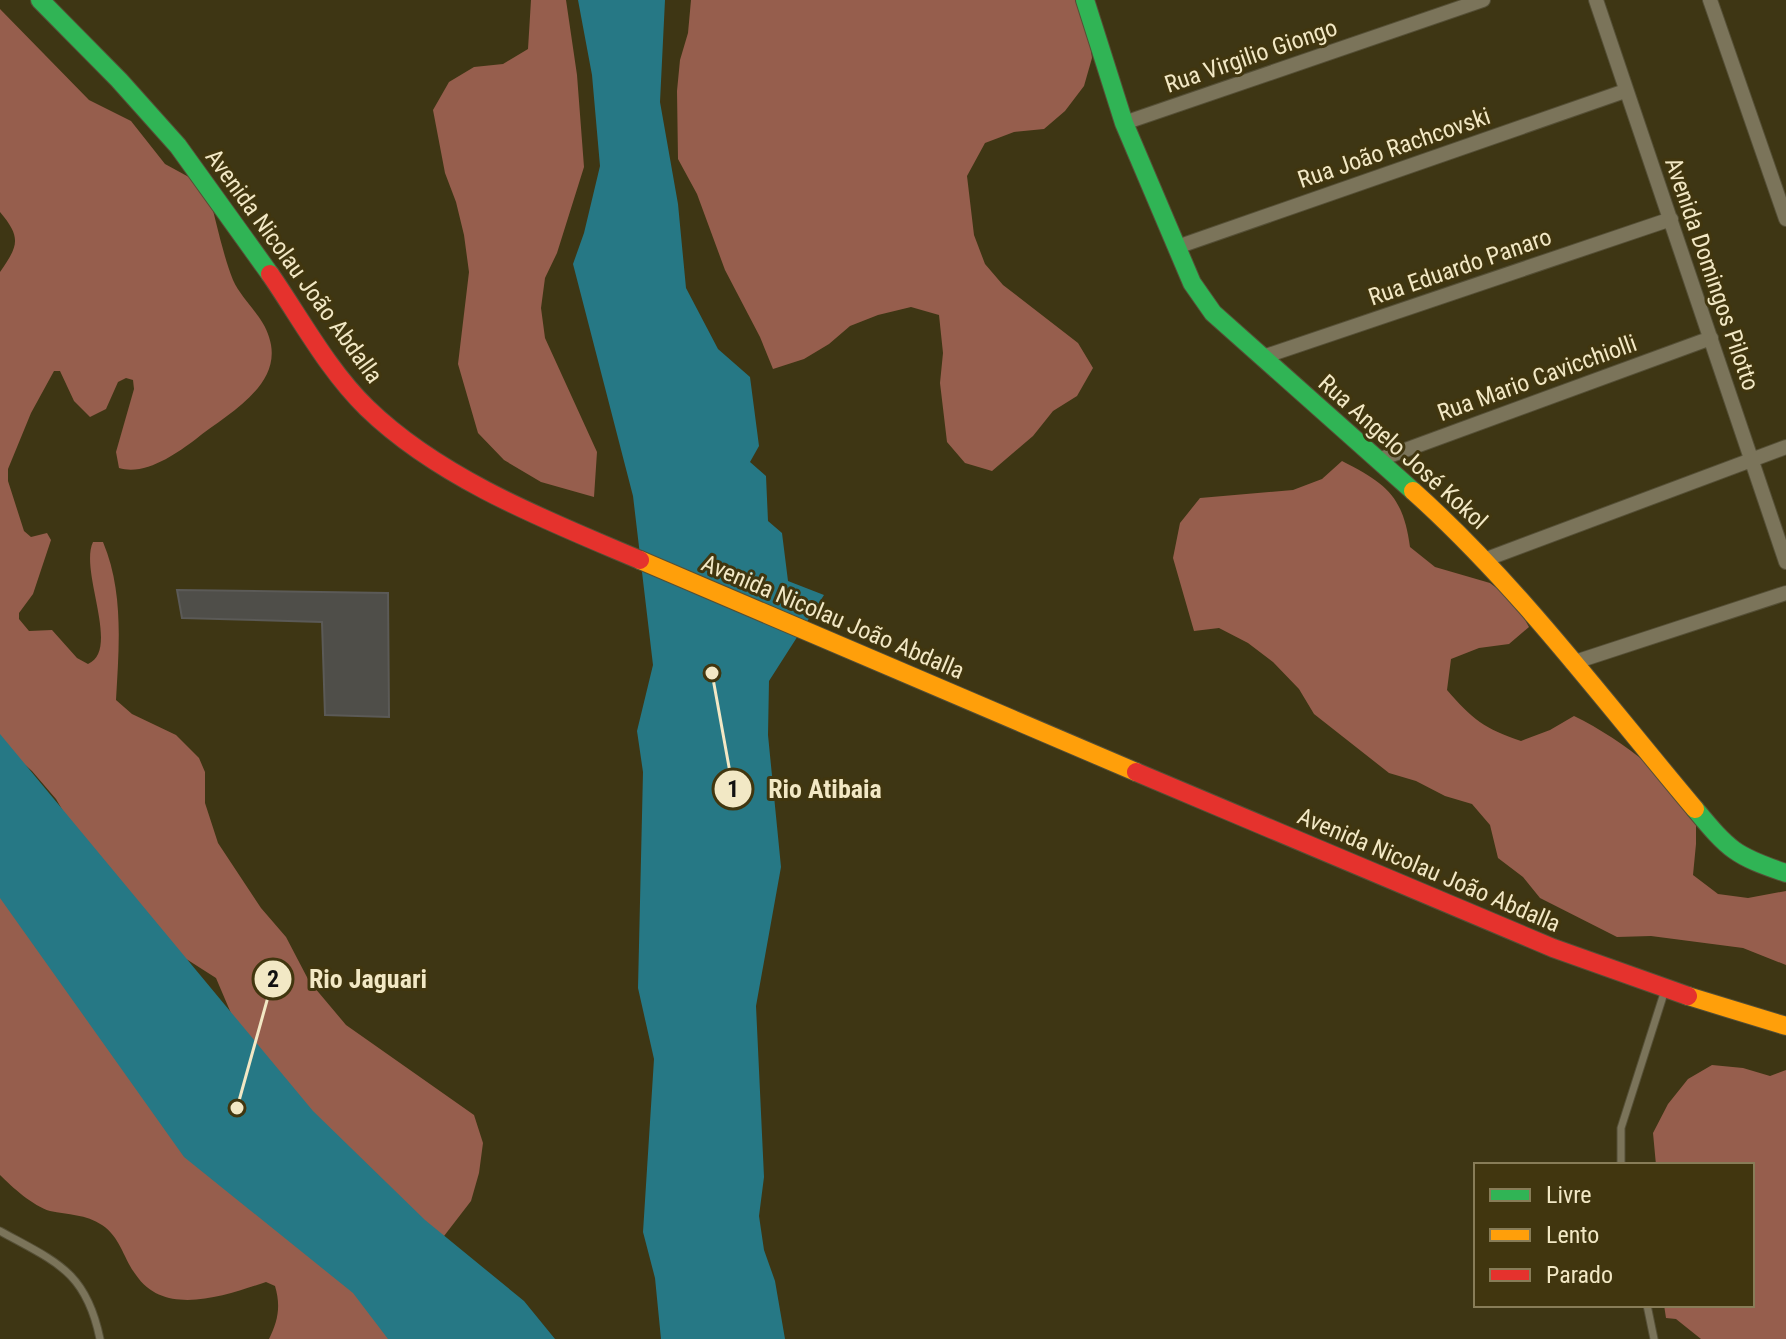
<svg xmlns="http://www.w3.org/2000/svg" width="1786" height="1339" viewBox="0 0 1786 1339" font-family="'Roboto Condensed',sans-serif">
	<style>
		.forest { fill: #965e4d }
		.water { fill: #267885 }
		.building { fill: #4f4e49; stroke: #5b5a57; stroke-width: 2 }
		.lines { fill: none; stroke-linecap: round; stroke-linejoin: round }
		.lane-casing { stroke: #554f36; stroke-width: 9 }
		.street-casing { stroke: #554f36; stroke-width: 16 }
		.fast-casing { stroke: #554f36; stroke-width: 20 }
		.slow-casing { stroke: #554f36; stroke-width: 20 }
		.jam-casing { stroke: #554f36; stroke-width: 20 }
		.lane { stroke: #7b745a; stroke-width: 7 }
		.street { stroke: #7b745a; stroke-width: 14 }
		.fast { stroke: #30b455; stroke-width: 18 }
		.slow { stroke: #ff9f0a; stroke-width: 18 }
		.jam { stroke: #e5322d; stroke-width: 18 }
		.labels { text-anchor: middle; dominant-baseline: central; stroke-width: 6; stroke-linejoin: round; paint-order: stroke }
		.street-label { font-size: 24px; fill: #f2e8c5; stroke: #41360f }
		.leader { fill: none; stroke: #f2e8c5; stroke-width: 3 }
		.callout-dot { fill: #f2e8c5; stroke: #41360f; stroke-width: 3 }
		.mark-label { font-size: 24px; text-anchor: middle; font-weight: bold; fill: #111 }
		.callout-label { font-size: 26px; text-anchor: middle; font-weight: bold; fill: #f2e8c5; stroke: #41360f; stroke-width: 6; stroke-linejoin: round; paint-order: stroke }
	</style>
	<rect width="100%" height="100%" fill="#3e3614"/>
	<path class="forest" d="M531 0H566L577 75 584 167 557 253 545 278 541 308 545 338 597 452 594 497 541 482 504 460 478 433 458 364 469 272 464 235 456 202 445 173 433 110 449 82 474 67 503 64 528 49Z
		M691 0H1075L1088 28 1092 58 1084 86 1065 111 1044 129 1014 132 985 143 967 176 974 235 985 264 1003 285 1078 343 1093 368 1077 396 1053 411 1033 436 992 471 965 463 947 442 940 383 943 353 939 315 911 307 878 315 850 326 829 344 804 359 773 369 760 337 725 270 697 194 678 159 677 91 680 60 688 33Z
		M0 9 89 100 131 121 165 164 198 182 208 191C216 220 222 252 233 280 242 300 263 316 269 337 285 385 227 414 196 439 176 454 145 476 119 468L116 452 134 389 133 380 126 378 118 382 106 409 90 417 74 401 60 371H54L31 413 8 469V481L24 531 31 537 47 533 51 540 33 594 19 613V619L29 631 52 630 77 658 88 664C121 650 79 571 93 542H103C124 592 119 647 116 700L132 714 176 735 199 758 205 772V803L218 843 261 908 286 937 309 981 346 1025 474 1115 483 1143 479 1173 471 1201 434 1249 236 1025 216 978 169 948 91 859 56 799 32 771 0 742V272C18 246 22 238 0 212Z
		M1342 461C1387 484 1403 496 1410 547L1435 567 1490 583 1515 602 1529 627 1509 644 1479 648 1451 659 1447 690C1472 719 1485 729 1521 741L1550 730 1574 716C1619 738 1663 773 1696 810V844L1693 875 1718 894 1748 898 1786 891V965L1743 948 1651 936 1617 937 1540 898 1523 877 1498 858 1490 825 1472 804 1445 796 1416 781 1389 773 1314 714 1299 689 1273 662 1248 643 1219 628 1194 631 1173 558 1180 523 1200 498 1293 490 1322 479Z
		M0 830 422 1339H269C278 1321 281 1306 275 1286L266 1282C226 1295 165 1318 136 1275 123 1258 121 1238 102 1225 86 1214 68 1215 50 1211 33 1206 12 1187 0 1175Z
		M1712 1065 1743 1068 1770 1076 1786 1070V1339H1701L1676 1319 1666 1318 1664 1305H1752V1165H1656L1653 1133 1668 1104 1688 1079Z"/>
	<path class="water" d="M578 0H665L660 102 678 204 686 288 718 349 750 377 759 446 750 462 766 476 768 521 782 533 788 581 824 595 769 681 768 735 781 867 756 1006 764 1177 759 1216 764 1250 775 1281 785 1339H661L655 1278 643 1232 654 1059 638 988 643 772 637 731 653 665 633 496 573 264 584 233 600 166 592 75Z
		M0 734 313 1111 425 1220 524 1301 555 1339H388L353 1293 184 1157 0 898Z"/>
	<path class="building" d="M177 590 388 593 389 717 325 715 322 622 182 618Z"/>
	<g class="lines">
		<g class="lane-casing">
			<path id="lane" d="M1621 1165V1128L1665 990
				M0 1231C56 1262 86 1271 100 1339
				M1647 1305 1654 1339"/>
		</g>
		<g class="street-casing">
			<path id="street" d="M1596 0 1786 562
				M1710 0 1786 219
				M1124 123 1483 0
				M1177 247 1625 91
				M1263 357 1671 219
				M1378 460 1711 338
				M1484 560 1786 447
				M1572 663 1786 593"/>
		</g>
		<g class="fast-casing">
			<path id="fast" d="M40 0 119 80 178 146 270 274
				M1085 0 1124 123 1192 283 1213 313 1413 491
				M1695 809C1729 850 1735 856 1786 873"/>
		</g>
		<g class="slow-casing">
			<path id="slow" d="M1413 491C1518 585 1604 701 1695 809
				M640 560 1136 772
				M1688 996 1786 1026"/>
		</g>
		<g class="jam-casing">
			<path id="jam" d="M270 274C301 319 328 370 367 408 440 479 548 521 640 560
				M1136 772 1553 948 1688 996"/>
		</g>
		<use href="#lane" class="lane"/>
		<use href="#street" class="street"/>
		<use href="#fast" class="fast"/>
		<use href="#slow" class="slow"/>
		<use href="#jam" class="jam"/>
	</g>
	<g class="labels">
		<g class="street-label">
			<text transform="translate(1251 56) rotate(-19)">Rua Virgilio Giongo</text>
			<text transform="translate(1394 148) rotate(-19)">Rua João Rachcovski</text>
			<text transform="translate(294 266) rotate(54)">Avenida Nicolau João Abdalla</text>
			<text transform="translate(1460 267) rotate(-19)">Rua Eduardo Panaro</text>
			<text transform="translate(1712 274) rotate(71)">Avenida Domingos Pilotto</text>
			<text transform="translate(1537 378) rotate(-20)">Rua Mario Cavicchiolli</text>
			<text transform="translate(1403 452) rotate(42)">Rua Angelo José Kokol</text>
			<text transform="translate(833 617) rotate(23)">Avenida Nicolau João Abdalla</text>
			<text transform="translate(1429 870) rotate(23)">Avenida Nicolau João Abdalla</text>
		</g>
	</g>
	<path class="leader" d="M712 673L733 789M237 1108L273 979"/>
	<g class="callout-dot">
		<circle cx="712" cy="673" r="8"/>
		<circle cx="237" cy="1108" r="8"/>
		<circle cx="733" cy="789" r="20"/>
		<circle cx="273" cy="979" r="20"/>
	</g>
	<g class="mark-label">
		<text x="733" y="797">1</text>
		<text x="273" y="987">2</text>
	</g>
	<g class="callout-label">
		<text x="825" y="798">Rio Atibaia</text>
		<text x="368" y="988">Rio Jaguari</text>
	</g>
	<rect x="1474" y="1163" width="280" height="144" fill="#41360f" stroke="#887d58" stroke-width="2"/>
	<rect x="1490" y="1189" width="40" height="12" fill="#30b455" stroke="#887d58" stroke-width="2"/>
	<text x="1546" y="1203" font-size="24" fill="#f2e8c5">Livre</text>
	<rect x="1490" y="1229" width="40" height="12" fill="#ff9f0a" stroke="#887d58" stroke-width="2"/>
	<text x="1546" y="1243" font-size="24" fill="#f2e8c5">Lento</text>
	<rect x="1490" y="1269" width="40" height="12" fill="#e5322d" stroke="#887d58" stroke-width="2"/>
	<text x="1546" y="1283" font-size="24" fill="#f2e8c5">Parado</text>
</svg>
